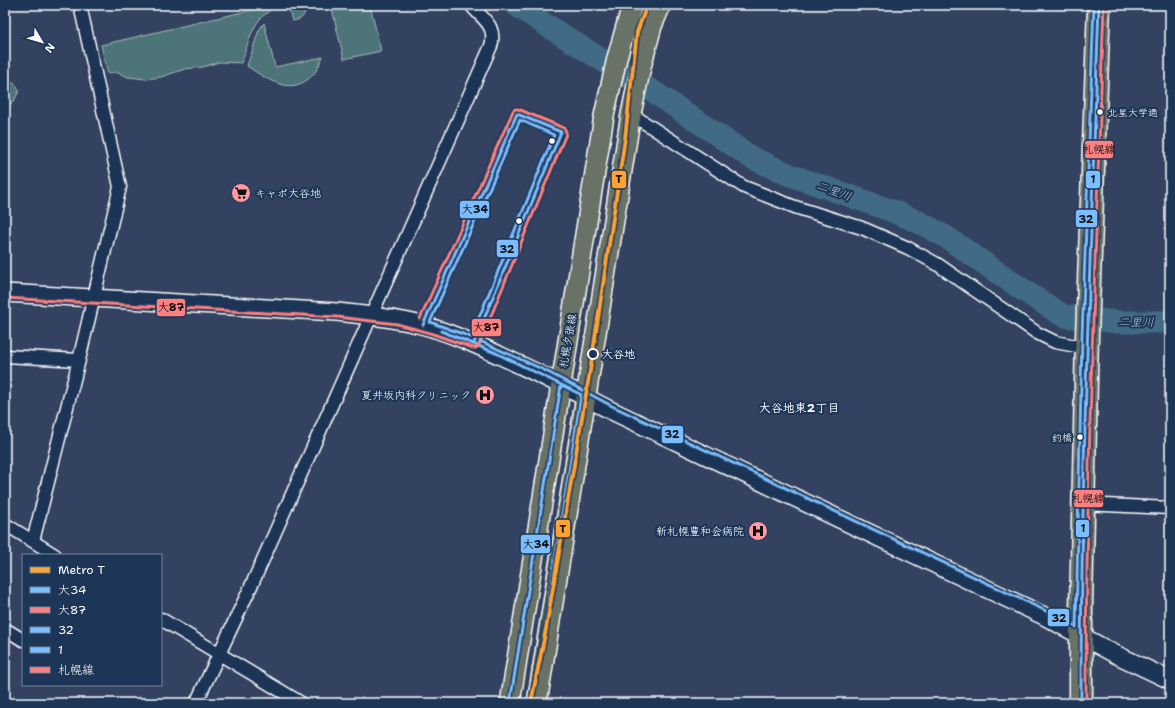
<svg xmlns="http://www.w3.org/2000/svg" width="1175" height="708" viewBox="0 0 1175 708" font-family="'Shantell Sans','Klee One',sans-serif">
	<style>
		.green { fill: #4e7579; stroke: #a6babc }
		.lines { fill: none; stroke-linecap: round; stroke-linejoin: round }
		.river { stroke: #3f6b85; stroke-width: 23 }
		.street-casing { stroke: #fff; stroke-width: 15 }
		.secondary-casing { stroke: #fff; stroke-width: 20 }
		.primary-casing { stroke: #fff; stroke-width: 22 }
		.highway-casing { stroke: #fff; stroke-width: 25 }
		.street { stroke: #1d3557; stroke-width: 12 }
		.secondary { stroke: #1d3557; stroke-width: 17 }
		.primary { stroke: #697266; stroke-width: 19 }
		.highway { stroke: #697266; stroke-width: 22 }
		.bus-1-casing { stroke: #1d3557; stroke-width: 6 }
		.bus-2-casing { stroke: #1d3557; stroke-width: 6 }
		.bus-3-casing { stroke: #1d3557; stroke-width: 6 }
		.bus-4-casing { stroke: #1d3557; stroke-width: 6 }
		.bus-5-casing { stroke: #1d3557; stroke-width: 6 }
		.bus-1 { stroke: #7bbeff; stroke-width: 3 }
		.bus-2 { stroke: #ff8080; stroke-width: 3 }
		.bus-3 { stroke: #7bbeff; stroke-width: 3 }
		.bus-4 { stroke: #7bbeff; stroke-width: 3 }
		.bus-5 { stroke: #ff8080; stroke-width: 3 }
		.metro-1-casing { stroke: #1d3557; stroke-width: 7 }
		.metro-1 { stroke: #ffa333; stroke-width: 4 }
		.bus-dot { fill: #fff; stroke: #1d3557; stroke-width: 1.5 }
		.stop-dot { fill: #1d3557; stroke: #fff; stroke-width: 2 }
		.labels { text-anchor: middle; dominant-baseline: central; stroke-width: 4; stroke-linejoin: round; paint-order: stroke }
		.bus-label { font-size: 10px; fill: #fff; stroke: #1d3557; text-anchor: start }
		.poi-label { font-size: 11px; fill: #fff; stroke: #1d3557; text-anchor: end }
		.street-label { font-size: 11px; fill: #fff; stroke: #1d3557 }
		.stop-label { font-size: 11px; font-weight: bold; fill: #fff; stroke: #1d3557; text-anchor: start }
		.water-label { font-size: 12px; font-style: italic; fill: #b2c4ce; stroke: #1d3557 }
		.neighbourhood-label { font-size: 12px; font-weight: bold; fill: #fff; stroke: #1d3557 }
		.line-badge { stroke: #1d3557; stroke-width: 1.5 }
		.pale-badge-label { font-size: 11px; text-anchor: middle; font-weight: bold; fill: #111 }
	</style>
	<rect width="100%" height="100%" fill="#334260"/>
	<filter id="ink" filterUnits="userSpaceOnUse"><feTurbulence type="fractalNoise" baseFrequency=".025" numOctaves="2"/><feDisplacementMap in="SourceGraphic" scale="8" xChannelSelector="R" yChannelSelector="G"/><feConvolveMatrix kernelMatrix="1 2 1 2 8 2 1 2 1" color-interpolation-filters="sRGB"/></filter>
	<g filter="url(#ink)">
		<path class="green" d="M273 5C271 12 264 14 260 19 250 31 247 49 241 63L219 62 203 67 185 69 161 77 146 79 128 77 121 74 114 72 108 74 101 45Z
			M288 5H304C307 15 302 20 292 21Z
			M331 5H370L381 51 344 59Z
			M264 23 275 67 323 57C320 61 319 67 316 71 295 99 269 81 247 66L259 30Z
			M5 80C12 82 17 84 19 91L14 101 5 109Z"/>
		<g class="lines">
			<path class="river" d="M516 5 546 25 655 93 752 158 790 175 890 210 919 222 946 237 1032 296 1064 316 1118 322H1170"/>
			<g class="street-casing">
				<path id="street" d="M631 114 744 187 795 207 862 228 908 248 937 264 1037 333 1055 342 1087 348
					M5 356 79 360
					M1083 504 1170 508
					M5 524 55 555
					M33 541 79 360 120 187 80 5
					M161 619 301 703
					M5 629 23 640
					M196 703 253 582 491 46C497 25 482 19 471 5"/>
			</g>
			<g class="secondary-casing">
				<path id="secondary" d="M5 293 337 312C366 315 394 318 422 325 449 332 475 344 501 356 538 373 574 391 610 410L1042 615 1115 654 1170 680"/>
			</g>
			<g class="primary-casing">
				<path id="primary" d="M510 703 604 116 617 58 632 5
					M537 703 631 114 641 67 652 26 661 5"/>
			</g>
			<g class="highway-casing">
				<path id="highway" d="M1081 703V608L1087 336 1099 5"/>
			</g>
			<use href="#street" class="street"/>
			<use href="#secondary" class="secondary"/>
			<use href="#primary" class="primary"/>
			<use href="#highway" class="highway"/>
			<g class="bus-1-casing">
				<path id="bus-1" d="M423 325 517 114 561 132 474 343
					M441 331 496 353 586 397
					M510 703 561 385"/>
			</g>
			<g class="bus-2-casing">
				<path id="bus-2" d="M5 298 337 317 397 324 430 333 473 348H476L479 345 566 134V131L564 128 518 109H515L513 111 420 319"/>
			</g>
			<g class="bus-3-casing">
				<path id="bus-3" d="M520 120 554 135 471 337 430 322Z
					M480 341 544 370 612 406 1044 610 1076 627 1082 336 1094 5
					M532 702 581 396"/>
			</g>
			<g class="bus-4-casing">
				<path id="bus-4" d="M1081 703C1081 470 1091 238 1099 5"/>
			</g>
			<g class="bus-5-casing">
				<path id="bus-5" d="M1086 703C1086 470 1096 238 1104 5"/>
			</g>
			<use href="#bus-1" class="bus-1"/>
			<use href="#bus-2" class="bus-2"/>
			<use href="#bus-3" class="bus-3"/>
			<use href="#bus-4" class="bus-4"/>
			<use href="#bus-5" class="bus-5"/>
			<g class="metro-1-casing">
				<path id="metro-1" d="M531 703 546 629 591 365 625 138 637 32 647 5"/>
			</g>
			<use href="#metro-1" class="metro-1"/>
		</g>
	</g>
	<defs>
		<g id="supermarket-disc" transform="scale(1)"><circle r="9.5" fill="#ff9aa2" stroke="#1d3557"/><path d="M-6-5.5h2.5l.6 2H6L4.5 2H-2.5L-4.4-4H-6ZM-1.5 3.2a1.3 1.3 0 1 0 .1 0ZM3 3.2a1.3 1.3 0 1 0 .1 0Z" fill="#111"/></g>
		<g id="hospital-disc" transform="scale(1)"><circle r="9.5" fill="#ff9aa2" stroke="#1d3557"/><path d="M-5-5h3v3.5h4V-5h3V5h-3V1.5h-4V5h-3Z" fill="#111"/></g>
	</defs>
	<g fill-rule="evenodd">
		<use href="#supermarket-disc" x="241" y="193"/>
		<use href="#hospital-disc" x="485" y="395"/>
		<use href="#hospital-disc" x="758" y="531"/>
	</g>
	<g class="bus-dot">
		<circle cx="1100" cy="112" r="3.5"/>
		<circle cx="552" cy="141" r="3.5"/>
		<circle cx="519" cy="221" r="3.5"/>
		<circle cx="1080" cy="437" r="3.5"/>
	</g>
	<circle class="stop-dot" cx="593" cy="354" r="5"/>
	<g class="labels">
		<g class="bus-label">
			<text x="1108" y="112">北星大学通</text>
			<text x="1072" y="437" text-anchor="end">釣橋</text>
		</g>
		<g class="poi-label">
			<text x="255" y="193" text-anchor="start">キャポ大谷地</text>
			<text x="471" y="395">夏井坂内科クリニック</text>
			<text x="744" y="531">新札幌豊和会病院</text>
		</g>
		<g class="street-label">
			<text transform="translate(568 341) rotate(-80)">札幌夕張線</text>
		</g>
		<g class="stop-label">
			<text x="602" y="354">大谷地</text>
		</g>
		<g class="water-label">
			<text transform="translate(834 191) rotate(20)">二里川</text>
			<text transform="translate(1136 322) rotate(1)">二里川</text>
		</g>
		<g class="neighbourhood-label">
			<text x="799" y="408">大谷地東2丁目</text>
		</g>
	</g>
	<g class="line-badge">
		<rect x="1084" y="140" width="30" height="19" rx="4" fill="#ff8080"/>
		<rect x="611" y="170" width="16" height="19" rx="4" fill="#ffa333"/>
		<rect x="1085" y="170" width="16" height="19" rx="4" fill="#7bbeff"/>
		<rect x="459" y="200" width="31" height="19" rx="4" fill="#7bbeff"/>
		<rect x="1075" y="209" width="23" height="19" rx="4" fill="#7bbeff"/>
		<rect x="496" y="239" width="23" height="19" rx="4" fill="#7bbeff"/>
		<rect x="156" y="298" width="30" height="19" rx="4" fill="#ff8080"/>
		<rect x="471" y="318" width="31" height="19" rx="4" fill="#ff8080"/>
		<rect x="661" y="425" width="23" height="19" rx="4" fill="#7bbeff"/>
		<rect x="1073" y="489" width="31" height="19" rx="4" fill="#ff8080"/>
		<rect x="1075" y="519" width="15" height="19" rx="4" fill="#7bbeff"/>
		<rect x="555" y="519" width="16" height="19" rx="4" fill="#ffa333"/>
		<rect x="520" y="534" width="31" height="20" rx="4" fill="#7bbeff"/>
		<rect x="1047" y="608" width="23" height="19" rx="4" fill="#7bbeff"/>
	</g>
	<g class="pale-badge-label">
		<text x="1099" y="153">札幌線</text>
		<text x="619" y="183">T</text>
		<text x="1093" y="183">1</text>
		<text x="475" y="213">大34</text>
		<text x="1086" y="223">32</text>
		<text x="507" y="253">32</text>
		<text x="171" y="311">大87</text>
		<text x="486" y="331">大87</text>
		<text x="672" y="438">32</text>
		<text x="1088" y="502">札幌線</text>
		<text x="1083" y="532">1</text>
		<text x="563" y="533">T</text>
		<text x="536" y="548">大34</text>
		<text x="1059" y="622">32</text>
	</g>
	<rect width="1175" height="708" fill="none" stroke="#1d3557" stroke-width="20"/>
	<rect x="10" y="10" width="1155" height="688" fill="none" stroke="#fff" stroke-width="1.5" filter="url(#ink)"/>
	<rect x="22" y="554" width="140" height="132" fill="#1d3557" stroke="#77869a"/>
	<rect x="30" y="567" width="20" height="6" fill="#ffa333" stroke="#77869a"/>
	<text x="58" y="574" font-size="12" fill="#ffffff">Metro T</text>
	<rect x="30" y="587" width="20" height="6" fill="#7bbeff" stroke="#77869a"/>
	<text x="58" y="594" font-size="12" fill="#ffffff">大34</text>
	<rect x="30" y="607" width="20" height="6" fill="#ff8080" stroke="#77869a"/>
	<text x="58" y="614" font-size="12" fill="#ffffff">大87</text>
	<rect x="30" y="627" width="20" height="6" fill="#7bbeff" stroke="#77869a"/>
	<text x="58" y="634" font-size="12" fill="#ffffff">32</text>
	<rect x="30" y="647" width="20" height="6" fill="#7bbeff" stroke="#77869a"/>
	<text x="58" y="654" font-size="12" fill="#ffffff">1</text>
	<rect x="30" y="667" width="20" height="6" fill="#ff8080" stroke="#77869a"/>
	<text x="58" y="674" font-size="12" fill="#ffffff">札幌線</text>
	<g transform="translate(42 42) rotate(128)" stroke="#1d3557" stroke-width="3" paint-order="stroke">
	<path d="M0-3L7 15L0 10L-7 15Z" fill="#ffffff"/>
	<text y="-6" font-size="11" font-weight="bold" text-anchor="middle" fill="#ffffff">N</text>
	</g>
</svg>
